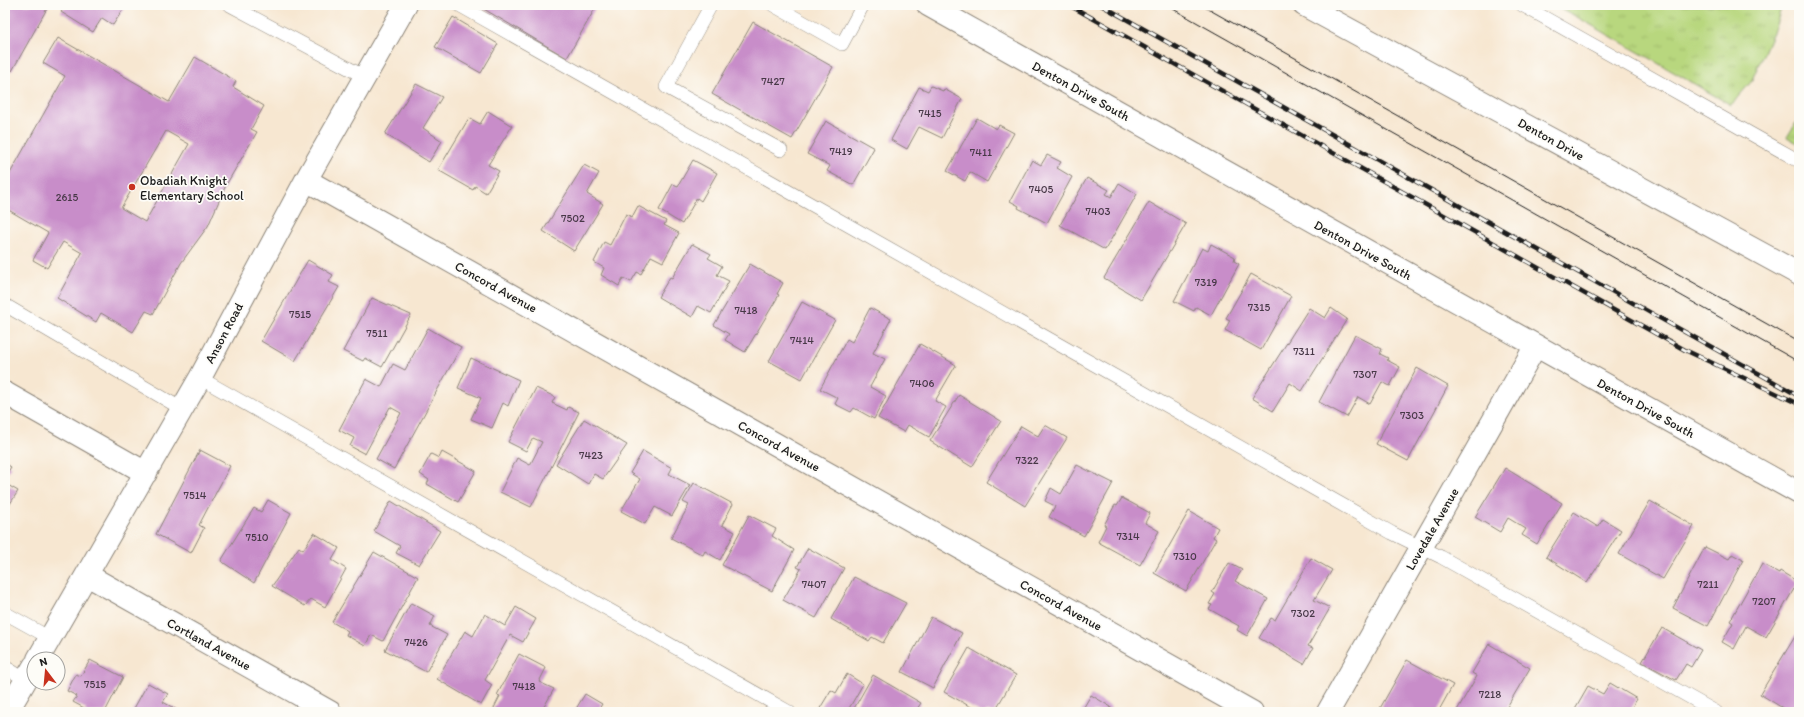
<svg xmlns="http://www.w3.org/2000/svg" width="1804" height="717" viewBox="0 0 1804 717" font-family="Itim,sans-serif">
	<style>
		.grass { fill: url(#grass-tufts); stroke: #6a7a4d }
		.building { fill: #c88dc9; fill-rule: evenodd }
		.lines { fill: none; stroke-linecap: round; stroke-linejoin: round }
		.service-casing { stroke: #8a8276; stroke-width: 14 }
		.minor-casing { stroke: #8a8276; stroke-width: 24 }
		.secondary-casing { stroke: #8a8276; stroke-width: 24 }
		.service { stroke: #fff; stroke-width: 13 }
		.minor { stroke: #fff; stroke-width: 22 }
		.secondary { stroke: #fff; stroke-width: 22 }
		.tram { stroke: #1c1c1c; stroke-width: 1 }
		.rail-casing { stroke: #1c1c1c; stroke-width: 4.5 }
		.rail { stroke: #fdfcf7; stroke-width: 3; stroke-dasharray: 9; stroke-linecap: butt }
		.poi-dot { fill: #c8321e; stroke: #fdfcf7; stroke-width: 1.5 }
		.labels { text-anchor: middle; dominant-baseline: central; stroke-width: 3.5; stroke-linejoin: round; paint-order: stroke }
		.number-label { font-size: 11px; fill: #473847 }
		.street-label { font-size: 13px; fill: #1c1c1c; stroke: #fdfcf7 }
		.poi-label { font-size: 13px; fill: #1c1c1c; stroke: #fdfcf7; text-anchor: start }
	</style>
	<defs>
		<pattern id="grass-tufts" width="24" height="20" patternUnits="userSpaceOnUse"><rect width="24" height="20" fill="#b8d77e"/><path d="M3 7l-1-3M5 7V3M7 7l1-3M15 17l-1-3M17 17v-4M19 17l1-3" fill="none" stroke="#9eb86c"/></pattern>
	</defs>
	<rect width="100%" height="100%" fill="#fdfcf7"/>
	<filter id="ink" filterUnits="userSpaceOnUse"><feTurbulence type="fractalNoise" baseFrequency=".025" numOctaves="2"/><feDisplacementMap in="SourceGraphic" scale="8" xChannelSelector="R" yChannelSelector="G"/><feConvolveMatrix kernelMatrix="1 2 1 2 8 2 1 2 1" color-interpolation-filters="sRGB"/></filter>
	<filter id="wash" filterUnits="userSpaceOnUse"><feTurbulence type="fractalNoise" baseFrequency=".012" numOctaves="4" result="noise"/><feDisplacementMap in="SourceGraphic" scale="16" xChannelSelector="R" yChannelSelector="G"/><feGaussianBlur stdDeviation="0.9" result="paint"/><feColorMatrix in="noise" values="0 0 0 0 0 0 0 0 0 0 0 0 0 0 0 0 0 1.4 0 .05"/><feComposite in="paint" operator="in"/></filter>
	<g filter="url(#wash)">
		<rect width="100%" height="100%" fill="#f7e7d1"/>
		<path class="grass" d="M1556 5H1782L1776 25 1751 82 1731 105Z
			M1799 118V144L1787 137Z"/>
		<g id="blocks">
			<path class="building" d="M5 5H49L12 71 5 67Z
				M66 5H126L113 25 102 18 93 32 61 12Z
				M477 5H597L567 58Z
				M453 17 498 44 481 73 435 47Z
				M753 22 833 67 792 139 712 94Z
				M58 38 169 102 195 57 236 81 233 87 264 106 251 129 257 132 226 185 208 226 181 263 153 314 146 311 133 332 101 313 96 322 57 298 82 253 63 242 47 268 33 260 48 233 5 208V175L8 177 65 76 43 63ZM166 131 189 144 145 222 121 208Z
				M416 84 442 97 423 128 442 141 429 162 385 134Z
				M931 86 943 91 944 89 962 99 942 138 919 127 907 149 891 140 919 87 928 91Z
				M488 111 512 126 488 165 499 171 486 193 475 186 473 190 438 170 469 118 480 124Z
				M977 118 996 129 999 125 1014 133 987 182 970 172 965 181 947 171Z
				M826 121 874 148 853 185 827 171 830 166 807 154Z
				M1047 155 1061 162 1057 168 1072 177 1047 223 1018 208 1019 206 1010 201 1032 160 1041 165Z
				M693 160 717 173 701 201 697 198 682 224 659 210 673 184 678 186Z
				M584 165 599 173 587 194 603 204 574 251 543 231Z
				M1087 178 1109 190 1106 194 1111 197 1119 183 1137 194 1105 250 1060 225Z
				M1149 202 1186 224 1141 300 1104 278Z
				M638 206 666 221 664 225 679 233 663 262 651 256 641 274 637 272 631 282 623 278 619 286 601 275 604 268 594 262 604 242 610 245 626 214 632 217Z
				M692 244 711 254 708 258 722 266 717 275 729 281 711 313 698 306 692 317 658 297 670 277 672 278Z
				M1211 244 1235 257 1234 261 1239 264 1211 315 1196 307 1194 311 1174 301 1202 248 1208 251Z
				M308 260 333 275 329 282 339 287 295 361 261 341Z
				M750 264 783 283 777 294 779 295 745 352 725 340 729 334 714 325Z
				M1251 274 1291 296 1261 350 1225 330 1230 320 1226 318Z
				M372 298 411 315 382 367 365 358 363 361 343 351Z
				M802 302 835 320 802 379 769 361Z
				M870 308 891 319 873 353 885 359 870 387 886 396 874 419 854 408 851 412 835 404 838 398 820 389 847 339 852 342Z
				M1309 308 1325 318 1331 308 1347 319 1302 391 1290 383 1273 411 1252 398Z
				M428 328 461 347 394 469 376 459 401 413 390 407 365 454 350 446 354 438 339 430 366 379 381 387 393 364 405 370Z
				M1355 335 1382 349 1380 354 1388 358 1387 360 1400 367 1390 386 1382 382 1370 404 1358 397 1347 417 1319 402Z
				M920 344 956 365 935 401 946 407 929 437 908 425 904 432 878 418Z
				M471 358 519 380 508 406 503 403 492 428 471 419 481 398 458 388Z
				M1417 368 1448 386 1408 461 1376 444Z
				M536 388 555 397 552 403 567 410 568 407 579 412 531 507 500 492 517 458 530 465 542 442 533 438 526 451 508 442Z
				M959 395 1001 421 972 467 930 441Z
				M584 419 627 445 603 479 594 474 588 484 556 464Z
				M1045 425 1067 438 1025 506 986 482 1021 426 1038 436Z
				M200 450 230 466 199 525 204 528 191 553 156 534Z
				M643 451 672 468 669 474 690 485 672 516 655 507 645 524 621 511 640 479 630 473Z
				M442 452 476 471 458 502 427 484 429 480 420 474 431 454 439 458Z
				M5 463 11 467 5 476Z
				M1077 465 1113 483 1084 536 1049 517 1055 506 1045 501 1051 488 1061 494Z
				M1505 468 1562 503 1537 544 1522 535 1526 529 1508 518 1500 532 1475 517Z
				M5 478 8 479 6 484 18 491 5 512Z
				M694 483 733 504 722 525 735 532 720 560 705 551 703 555 671 538 689 505 683 502Z
				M1122 498 1150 513 1145 523 1159 531 1140 565 1098 542 1106 526 1104 525 1115 505 1117 506Z
				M268 500 291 513 254 583 221 561 254 508 261 512Z
				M391 501 440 531 419 565 396 553 400 546 374 531Z
				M1650 501 1694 526 1663 579 1619 554Z
				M1189 511 1218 528 1213 537 1216 539 1186 591 1154 573Z
				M1574 512 1598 527 1603 519 1621 530 1587 583 1546 557Z
				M749 515 776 529 772 536 794 550 772 591 722 565Z
				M314 533 339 548 332 560 346 569 325 607 311 599 305 606 272 586 299 547 303 550Z
				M1705 547 1729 559 1732 554 1743 560 1708 626 1673 608Z
				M808 548 844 568 816 618 783 600 801 569 797 567Z
				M374 552 418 577 383 641 371 635 365 646 346 635 348 631 332 622Z
				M1311 558 1332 570 1314 600 1330 608 1308 646 1313 648 1304 664 1259 638 1271 618 1275 620Z
				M1229 563 1242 570 1235 581 1268 599 1247 636 1237 630 1239 626 1209 609 1212 605 1209 604 1215 594 1212 592Z
				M1762 564 1779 573 1780 571 1798 582 1766 637 1746 626 1734 649 1722 642 1733 623 1730 621Z
				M854 577 906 603 883 643 872 637 869 641 831 619Z
				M411 603 435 616 430 626 447 635 426 672 385 650Z
				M516 607 536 619 523 642 510 635 485 680 492 685 481 705 437 679 465 631 473 636 485 614 505 626Z
				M931 617 962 633 933 688 902 672Z
				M1662 628 1701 650 1691 667 1686 664 1676 680 1642 662Z
				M1799 630V704L1794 712H1789L1760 694Z
				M1489 644 1530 668 1504 712H1456L1477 676 1472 673Z
				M969 648 1016 675 994 712H980L944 692Z
				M519 654 546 668 539 682 554 689 541 712H492L500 696 497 695Z
				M90 660 123 677 105 712H85L86 709 73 702 77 696 67 691 76 674 81 676Z
				M1407 660 1453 685 1438 712H1378Z
				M847 674 863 684 847 712H822L819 710 831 690 836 693Z
				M873 675 921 703 915 712H852Z
				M148 683 168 694 163 702 181 712H132Z
				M1610 683 1637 699 1629 712H1597L1594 710 1593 712H1573L1588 686 1603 694Z
				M585 694 602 704 599 709 604 712H574Z
				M1091 695 1111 707 1109 712H1081Z"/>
		</g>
	</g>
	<g filter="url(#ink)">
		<use href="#blocks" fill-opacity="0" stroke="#8a8276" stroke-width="1"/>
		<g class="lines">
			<g class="service-casing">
				<path id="service" d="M230 5 365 77
					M459 5 1392 533 1441 557 1716 712
					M711 5 666 87 781 150
					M773 5 842 44 863 5
					M1522 5 1799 161
					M5 305 182 409
					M200 378 789 712
					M5 613 50 638
					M5 667 26 680"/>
			</g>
			<g class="minor-casing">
				<path id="minor" d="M928 5 1799 493
					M306 180 1252 712
					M5 393 146 473
					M87 575 330 712
					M38 659 200 378 306 180 406 5
					M7 712 34 666
					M1328 712 1535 347"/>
			</g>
			<g class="secondary-casing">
				<path id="secondary" d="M1304 5 1799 274"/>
			</g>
			<use href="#service" class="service"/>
			<use href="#minor" class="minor"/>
			<use href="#secondary" class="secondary"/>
			<path class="tram" d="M1166 5 1799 362
				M1201 5 1799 342"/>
			<g class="rail-casing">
				<path id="rail" d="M1069 5 1685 350 1799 404
					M1101 5 1799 396"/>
			</g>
			<use href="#rail" class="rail"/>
		</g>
	</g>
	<circle class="poi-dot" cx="132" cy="187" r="4"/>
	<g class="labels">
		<g class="number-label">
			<text x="773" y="81">7427</text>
			<text x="930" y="113">7415</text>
			<text x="841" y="151">7419</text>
			<text x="981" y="152">7411</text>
			<text x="1041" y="189">7405</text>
			<text x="67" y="197">2615</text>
			<text x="1098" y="211">7403</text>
			<text x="573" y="218">7502</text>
			<text x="1206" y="282">7319</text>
			<text x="1259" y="307">7315</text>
			<text x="746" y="310">7418</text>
			<text x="300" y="314">7515</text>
			<text x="377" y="333">7511</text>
			<text x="802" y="340">7414</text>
			<text x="1304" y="351">7311</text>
			<text x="1365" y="374">7307</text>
			<text x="922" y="383">7406</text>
			<text x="1412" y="415">7303</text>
			<text x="591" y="455">7423</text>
			<text x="1027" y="460">7322</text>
			<text x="195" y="495">7514</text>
			<text x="1128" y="536">7314</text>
			<text x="257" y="537">7510</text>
			<text x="1185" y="556">7310</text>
			<text x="814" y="584">7407</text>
			<text x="1708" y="584">7211</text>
			<text x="1764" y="601">7207</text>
			<text x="1303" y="613">7302</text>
			<text x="416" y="642">7426</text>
			<text x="95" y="684">7515</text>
			<text x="524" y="686">7418</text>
			<text x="1490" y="694">7218</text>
		</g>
		<g class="street-label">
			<text transform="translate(1081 91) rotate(29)">Denton Drive South</text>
			<text transform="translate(1551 139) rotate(29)">Denton Drive</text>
			<text transform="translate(1363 250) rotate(29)">Denton Drive South</text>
			<text transform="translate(496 287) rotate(29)">Concord Avenue</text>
			<text transform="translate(224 333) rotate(-62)">Anson Road</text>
			<text transform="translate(1646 408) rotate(29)">Denton Drive South</text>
			<text transform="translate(779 446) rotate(29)">Concord Avenue</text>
			<text transform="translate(1432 529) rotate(-60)">Lovedale Avenue</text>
			<text transform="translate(1061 605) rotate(29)">Concord Avenue</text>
			<text transform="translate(209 644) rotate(29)">Cortland Avenue</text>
		</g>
		<g class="poi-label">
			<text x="140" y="180">Obadiah Knight<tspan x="140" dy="15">Elementary School</tspan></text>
		</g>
	</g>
	<rect width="1804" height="717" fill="none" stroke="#fdfcf7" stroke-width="20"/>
	<g transform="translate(46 671) rotate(344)"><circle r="19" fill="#fdfcf7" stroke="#a3a29f"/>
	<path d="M0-3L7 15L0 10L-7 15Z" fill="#c8321e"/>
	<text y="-6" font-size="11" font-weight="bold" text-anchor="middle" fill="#1c1c1c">N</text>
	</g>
</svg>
